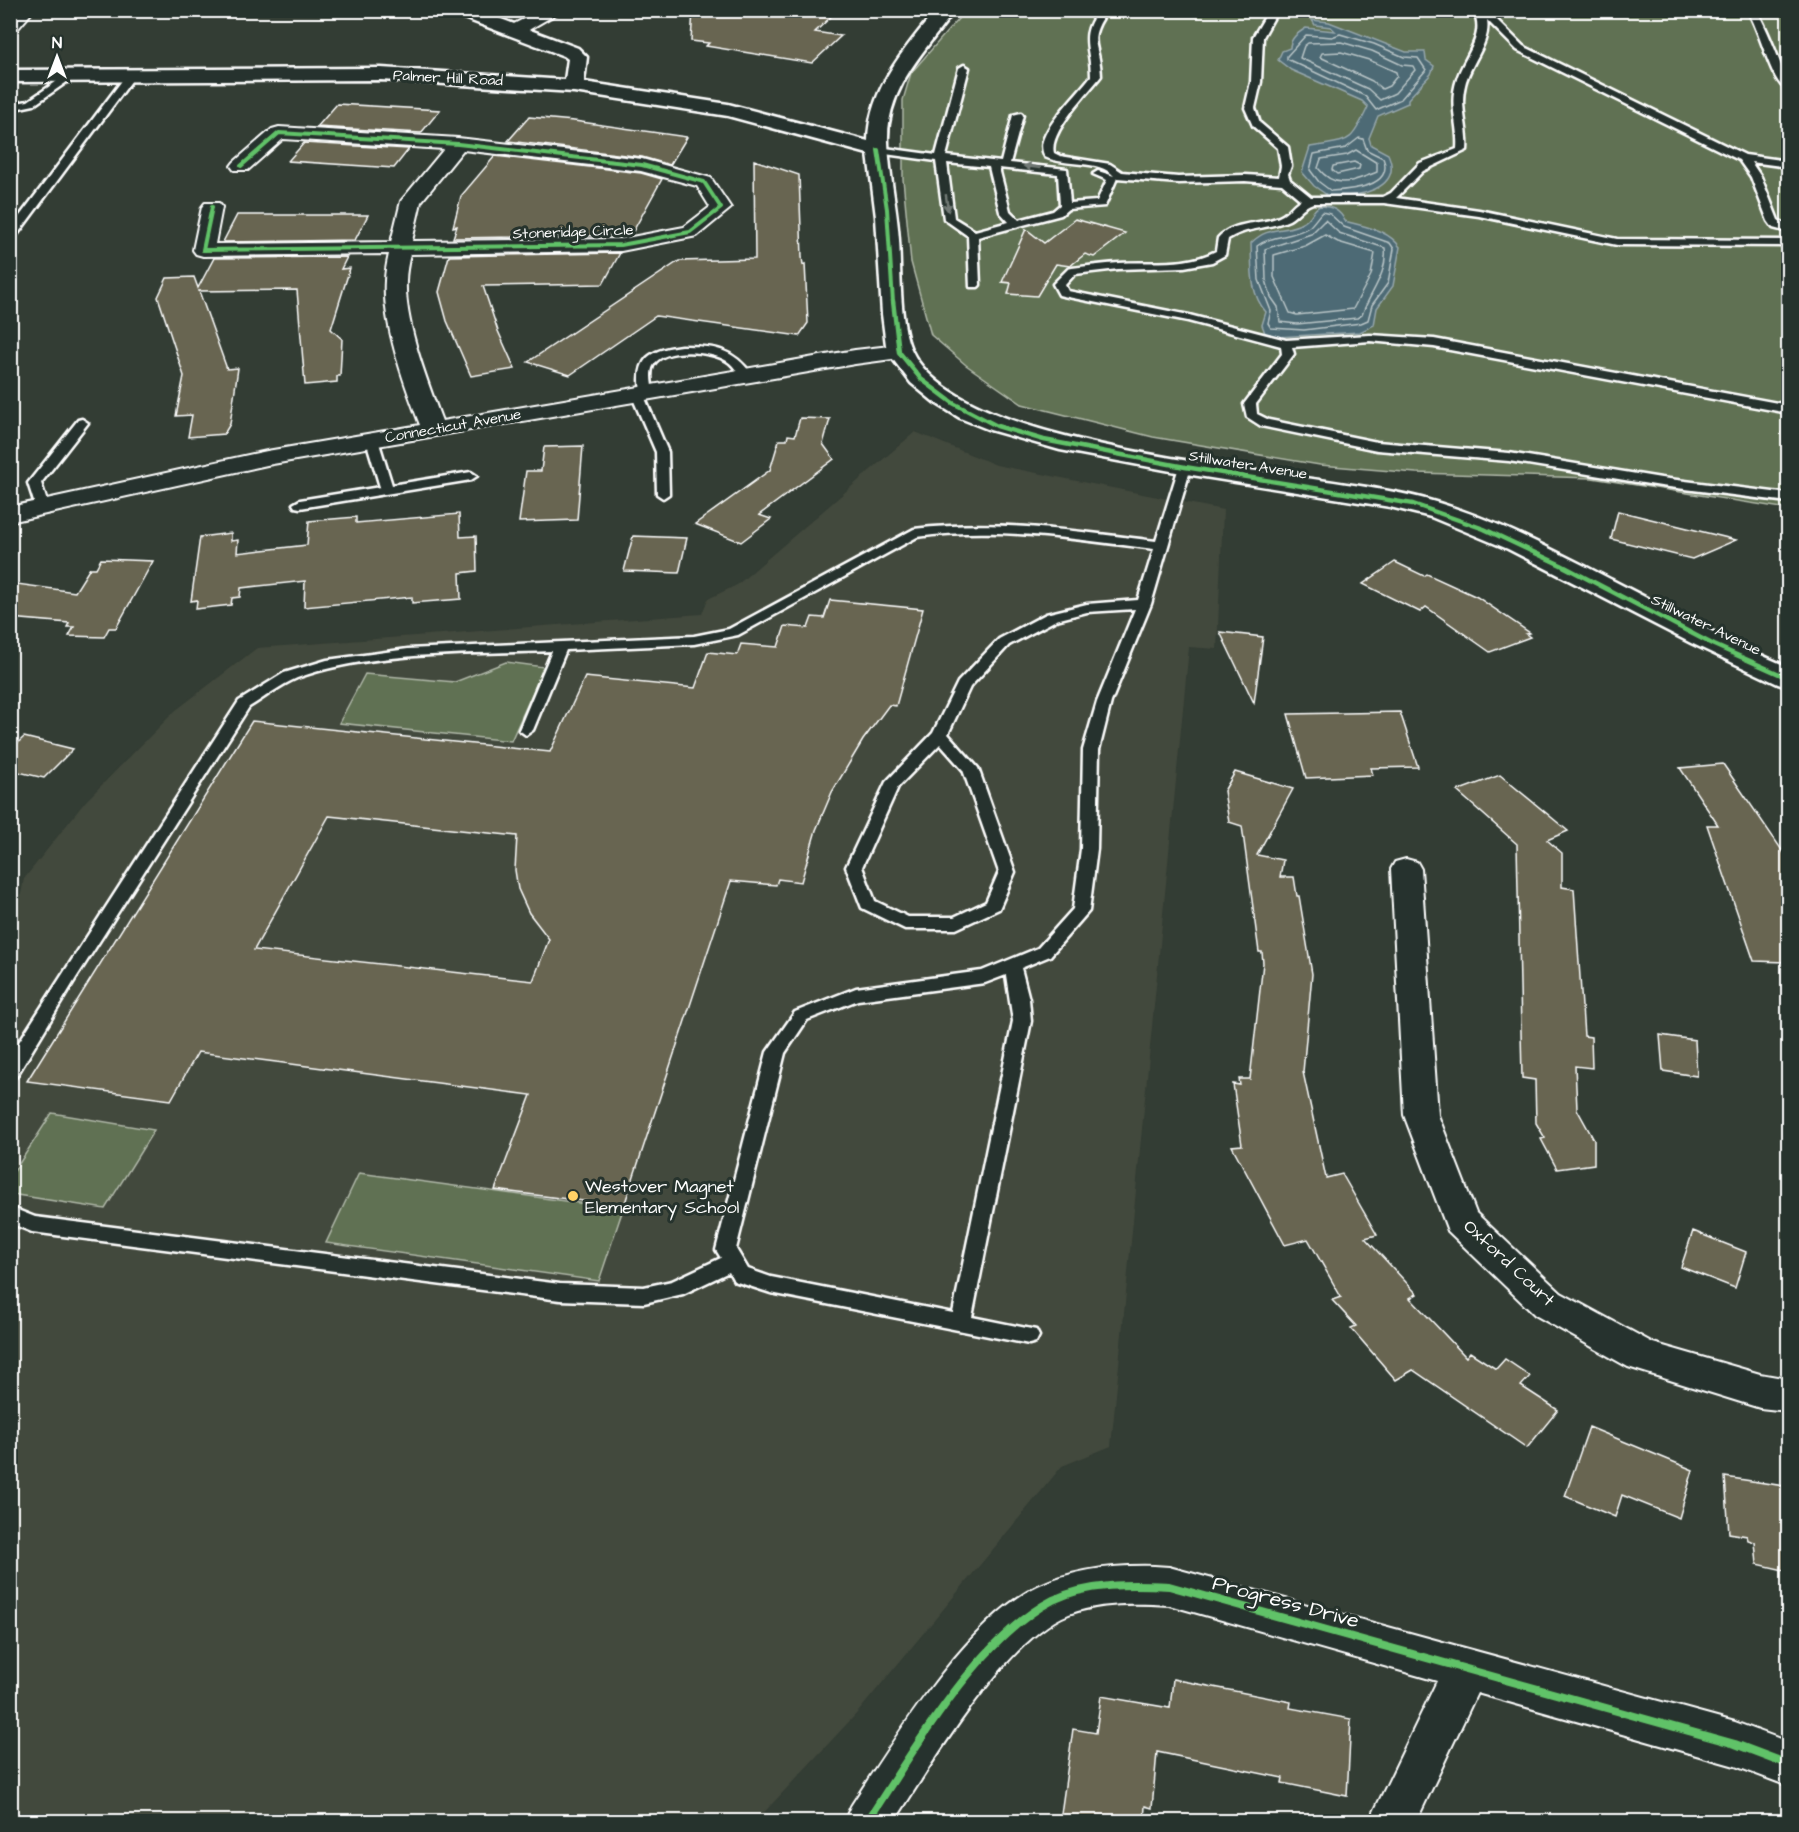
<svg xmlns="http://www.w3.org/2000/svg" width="1799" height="1832" viewBox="0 0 1799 1832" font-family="'Architects Daughter',sans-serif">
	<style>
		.built { fill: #43493d }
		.green { fill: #607153; stroke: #b0b8a9; stroke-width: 1.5 }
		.water { fill: #4e6b74; stroke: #95a6ac; stroke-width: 1.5 }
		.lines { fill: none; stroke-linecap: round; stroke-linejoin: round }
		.shore { stroke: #b8c4c7; stroke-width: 1.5 }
		.building { fill: #676551; stroke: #fff; stroke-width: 1.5; fill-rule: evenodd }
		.lane-casing { stroke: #fff; stroke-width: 5 }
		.street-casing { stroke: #fff; stroke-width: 4 }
		.secondary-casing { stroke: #fff; stroke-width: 5 }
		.lane { fill: #26332d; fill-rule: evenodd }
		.street { fill: #26332d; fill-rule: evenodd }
		.secondary { fill: #26332d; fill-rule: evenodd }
		.cycleway-far2-casing { stroke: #26332d; stroke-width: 6 }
		.cycleway-far1-casing { stroke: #26332d; stroke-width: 8 }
		.cycleway-casing { stroke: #26332d; stroke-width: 11 }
		.cycleway-far2 { stroke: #61c268; stroke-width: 4 }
		.cycleway-far1 { stroke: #61c268; stroke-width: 4.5 }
		.cycleway { stroke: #61c268; stroke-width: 8 }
		.oneway { fill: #727a76 }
		.poi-dot { fill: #ffd166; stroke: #26332d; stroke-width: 2 }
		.labels { text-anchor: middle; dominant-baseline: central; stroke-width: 6; stroke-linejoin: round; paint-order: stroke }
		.far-street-label { font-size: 15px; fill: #fff; stroke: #26332d }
		.poi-label { font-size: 18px; fill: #fff; stroke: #26332d; text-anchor: start }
		.street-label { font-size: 18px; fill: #fff; stroke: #26332d }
		.near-street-label { font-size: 21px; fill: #fff; stroke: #26332d }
	</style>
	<rect width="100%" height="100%" fill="#333d34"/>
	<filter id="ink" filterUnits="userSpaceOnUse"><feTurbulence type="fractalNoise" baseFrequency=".0167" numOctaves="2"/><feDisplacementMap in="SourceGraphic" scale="12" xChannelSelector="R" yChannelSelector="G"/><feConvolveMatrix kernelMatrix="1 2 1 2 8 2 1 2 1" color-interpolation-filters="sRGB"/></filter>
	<g filter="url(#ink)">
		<path class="built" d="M915 432 996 465 1223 510 1217 649 1189 647 1111 1446 1062 1466 858 1712 756 1821 11 1822V946L24 879 85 802 175 711 257 648 702 614 708 599 737 585Z"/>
		<path class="green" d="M965 11H1788V509L1592 478 1416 473 1320 465 1153 437 1022 404 966 365 931 335 911 262 903 179V100L911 73Z
			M506 662 544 667 511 741 339 723 365 674 455 682Z
			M52 1113 154 1130 105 1209 11 1194V1176Z
			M359 1173 623 1209 599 1281 326 1243Z"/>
		<path class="water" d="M1312 20 1329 22 1406 52H1425L1426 60 1434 66 1431 74 1408 99V103L1378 116 1369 138 1371 145 1388 154C1404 190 1357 197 1330 197L1314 186 1302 172 1310 147C1350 140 1350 146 1368 107L1362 101 1291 70 1278 60 1282 51 1290 48C1290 38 1298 33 1306 28L1335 31 1331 27 1315 25Z
			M1320 206C1332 206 1340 210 1345 221 1365 227 1387 229 1400 247L1393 286 1377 308 1374 325 1360 332 1277 337 1265 333 1262 325 1266 312C1249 293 1252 267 1251 243 1270 224 1285 234 1304 222 1312 218 1312 209 1320 206Z"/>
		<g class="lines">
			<path class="shore" d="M1340 34 1374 44 1404 57 1418 58 1426 70 1401 99 1376 110 1365 96 1287 59V56L1306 35 1332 37Z
				M1341 42 1372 51 1402 65 1413 66 1415 70 1395 93 1380 100 1368 89 1300 58 1304 46 1308 43Z
				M1341 52 1369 60 1396 72 1397 76 1389 86 1382 89 1372 81 1320 57 1322 53Z
				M1359 138 1363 139 1367 150 1383 158C1395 187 1350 190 1331 191L1319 182 1310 170 1314 154 1346 148Z
				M1356 150 1377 163V172C1353 181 1336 191 1318 168L1321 159 1347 155Z
				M1354 162 1360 165 1359 169 1337 174 1332 170 1333 166Z
				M1322 212 1330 214 1344 227 1390 243 1394 249 1388 283 1372 305 1368 320 1361 323 1304 330 1271 328 1268 323 1271 311 1259 280 1257 246C1273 234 1293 238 1309 227 1314 223 1317 217 1322 212Z
				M1325 220 1339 233 1385 248C1388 274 1370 292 1362 315L1357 318 1297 324 1280 322 1278 307 1271 297 1266 280 1265 249 1311 234Z
				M1325 235 1338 242 1375 253 1371 275 1353 309 1297 315 1290 313 1274 277V255L1305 246Z"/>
		</g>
		<path class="building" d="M693 10H838L815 32 841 36 812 63 706 46 709 43 691 41Z
			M337 104 440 110 421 133 317 127Z
			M529 117 574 121 687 137 670 165 642 157 508 141Z
			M304 143 409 149 394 168 288 161Z
			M495 156 641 173 662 179 631 235 453 238 457 226 453 227 461 196Z
			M754 160 799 175 802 257 803 265 805 264 808 323 799 336 656 316 570 375 528 362 679 261 755 259Z
			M237 215H368L355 240 223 242Z
			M1075 219 1125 233 1094 257 1085 254 1070 266 1056 264 1037 296 1008 294 1011 283 1002 282 1026 229 1044 243Z
			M620 253 603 284 483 286 498 331 515 369 471 376 447 321 439 292 449 256Z
			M347 257 341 269 350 268 331 329 342 339 340 376H337V382L305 385 297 290 199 291 227 369 238 368 230 424 224 434 188 437 192 415 176 416 184 376 158 297 167 278 194 277 198 288 214 258Z
			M800 418 830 419 823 444 834 459 759 515 771 519 741 542 695 524 770 470 779 440H787L788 435 795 436Z
			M583 446 577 520 519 522 526 471H541L544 447Z
			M1618 511 1736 540 1692 559 1611 539Z
			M459 514 460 537 476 536 477 571 460 573 461 599 412 603V597L304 607 305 581 241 588 240 597 232 598 231 605 196 609 197 600 191 601 200 537 231 533V541L238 540 237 553 307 545 309 521 356 517V523Z
			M633 536 687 538 679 573 624 571Z
			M101 559 153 561 116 628H109L104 637 69 636 74 627H67L69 623 10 618V583L75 592 90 568H96Z
			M1395 562 1424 576 1427 574 1477 597 1530 633 1526 634 1530 637 1490 652 1426 607 1420 612 1363 584Z
			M830 600 923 609 896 706 889 705 863 740 832 792 816 830 801 882 778 879 776 885 731 881 624 1206 495 1190 531 1095 198 1052 171 1100 27 1081 252 721 550 752 585 677 695 688 708 652 737 655 741 644 778 647 785 626 808 628 812 617 824 618ZM329 816 517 836 515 870 518 889 529 913 549 939 533 981 254 950Z
			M1220 632 1263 637 1254 703Z
			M1400 712 1418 767 1371 768 1373 775 1306 778 1288 714Z
			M24 737 73 749 44 778 10 770V750Z
			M1723 764 1788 859V962L1754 961 1707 825H1718L1680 768Z
			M1235 772 1293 789 1257 855 1283 860 1280 877H1294L1297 896H1299L1312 974 1303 1072 1326 1178 1342 1174 1377 1235 1365 1238 1417 1294 1410 1298 1466 1357 1470 1352 1496 1369 1505 1359 1530 1376 1521 1386 1558 1410 1527 1448 1413 1370 1396 1380 1351 1328 1356 1326 1332 1300 1341 1297 1308 1239 1285 1245 1232 1146 1242 1145 1233 1084 1240 1085 1239 1079H1250L1263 963 1262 952H1259L1242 826 1229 822 1224 791Z
			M1500 775 1568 831 1547 840 1562 853V887L1574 889 1584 1036 1591 1037 1592 1068 1575 1066 1577 1109 1594 1140V1164L1557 1169 1541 1139 1545 1138 1536 1123 1535 1080 1522 1078 1517 844 1457 791Z
			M1660 1035 1695 1040 1697 1076 1663 1071Z
			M1693 1231 1746 1252 1735 1288 1681 1267Z
			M1589 1427 1693 1470 1679 1518 1622 1495 1615 1517 1565 1496Z
			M1725 1477 1784 1486V1489L1788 1490V1571L1757 1564 1755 1542 1748 1540 1747 1536 1729 1533Z
			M1173 1679 1291 1702 1290 1708 1351 1719 1347 1796 1282 1783 1283 1778 1157 1752 1152 1808 1145 1806 1144 1821H1060L1073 1729 1096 1733 1101 1696 1170 1708Z"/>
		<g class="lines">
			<g class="lane-casing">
				<path id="lane" d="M1099 10H1108C1085 43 1100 42 1101 76 1088 93 1048 133 1054 153L1060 156 1110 164 1122 172 1178 177 1245 175 1279 177 1281 166 1278 148 1253 126 1245 108 1251 82 1253 37 1269 10H1278L1263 37 1261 82 1255 108 1260 123 1288 147 1291 166 1288 174 1290 180 1311 197H1383L1391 193 1420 163 1457 149C1459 123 1448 106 1457 79 1464 56 1487 35 1473 10H1487L1523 46 1745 155 1788 161V167L1751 162 1761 177 1778 220 1788 226V232L1773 228 1768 221 1751 177 1739 160 1517 50 1487 20C1491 43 1470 63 1465 85 1459 108 1469 128 1467 150L1423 171 1396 198 1479 210 1617 239 1788 240V246L1617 245 1479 216 1384 203H1313C1301 207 1298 215 1289 220 1270 229 1246 227 1228 239L1225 255 1212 262 1184 267 1118 269 1075 274 1065 285 1068 291 1189 315 1286 340 1370 335 1434 339 1788 405V413L1434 347 1370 341 1292 347 1294 354 1256 404 1257 414 1269 420 1377 442 1509 453 1661 478 1788 494V502L1661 486 1509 461 1377 450 1261 426 1247 417 1244 404 1282 354 1281 346 1188 321 1063 296 1059 295 1053 284 1068 269 1072 268C1088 266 1103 264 1119 263 1150 261 1187 267 1216 251L1218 238C1235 219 1265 226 1283 215 1291 210 1293 203 1301 200L1282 184 1245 181 1178 183 1117 178 1105 206 1068 209 1061 215 978 237 980 285 978 287H970L968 236 944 219 936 161 878 153 873 150 878 147 936 155 959 68 964 65 969 68 946 156 1001 162 1013 115 1021 113 1023 115 1010 163 1067 169 1070 203 1097 201 1107 180 1093 174 1098 171 1114 176C1099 159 1066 167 1045 157 1042 151 1041 145 1044 138 1052 118 1078 93 1091 76 1091 47 1078 37 1099 10ZM947 163 989 167 1000 212 1009 222 975 231 954 218ZM999 168 1058 174 1060 205 1053 211 1019 220 1010 211Z
					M1747 10H1756C1764 21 1788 79 1788 90 1771 85 1760 28 1747 10Z
					M127 74 135 76 14 239 10 240V229Z
					M66 75 74 77 34 105 10 110V104L28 101Z
					M681 346C715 346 733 348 753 376L747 380C738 377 736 366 727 361 712 351 663 346 653 366 649 374 652 384 653 393L651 396H644L668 452 669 494 663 498 657 494 656 452 631 394 633 391H641C636 358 650 350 681 346Z
					M82 419 88 423 41 483 49 508 42 512 37 511 28 483 78 420Z
					M372 436 378 440 392 485 471 472 477 476 471 480 300 508 295 507 293 504 300 500 380 487 366 440Z
					M1185 463 1191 467 1151 604 1111 702 1099 750 1097 849 1089 911 1050 956 1021 968 1029 999 1031 1021 972 1317 1036 1330 1039 1336 1036 1342 1029 1344 771 1293 734 1281 729 1272 683 1294 644 1303 560 1300 32 1232 10 1223V1207L35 1217 560 1284 644 1287 672 1281 721 1258 716 1250 767 1052 795 1012 856 988 982 971 1038 948 1073 909 1081 849 1083 750 1097 702 1135 609 1087 612 1056 620 1009 645 970 687 948 734 978 768 1015 872 999 909 956 929H905L862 908 846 867 886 782 933 733 958 682 999 639 1046 614 1087 604 1138 600 1154 549C1075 539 997 526 917 537L738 635 694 644 566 650 533 730 526 735 519 730 552 651C474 654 369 651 297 678 280 685 264 698 249 707L76 978 16 1077 10 1078V1056L239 701 284 673 327 660 408 649 694 636 729 629 914 529C996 519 1075 531 1156 541L1179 467ZM940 744 963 770 999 872 986 902 954 917H908L875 901 862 867 898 787ZM1006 975 1013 1021 953 1313 771 1277 748 1269 736 1249 785 1053 807 1020 858 1000 985 983Z"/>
			</g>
			<g class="street-casing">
				<path id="street" d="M16 10H34L16 31 10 32V16Z
					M541 10H563L520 35H508L505 31 508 27Z
					M279 127 458 138 642 159 711 178 731 208 697 236 621 251 410 254C408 263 406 272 406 281 404 322 428 383 442 421L855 350 899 345 907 347 910 352 907 357 855 364 267 465 10 522V507L267 451 420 425C405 386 382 323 385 281 385 272 387 263 389 254L203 256 196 254 193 250 202 207 205 203H219L222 207 215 244 391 242 401 201 444 149 283 139 248 170H234L231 166 234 162 272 129ZM463 150 641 171 697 186 710 207 684 227 621 239 412 241 421 202Z
					M1406 859 1417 862 1421 869 1438 1115 1476 1213 1561 1293 1653 1343 1760 1374 1788 1379V1411L1760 1408 1628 1367 1535 1315 1448 1231 1404 1115 1391 869 1395 862Z
					M1154 1566 1169 1567 1735 1722 1788 1742V1786L1735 1766 1477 1693 1416 1822H1369L1437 1681 1169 1605C1137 1603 1100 1602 1069 1614 1006 1638 931 1765 894 1822H844L851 1806C895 1739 966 1621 1038 1586 1075 1569 1114 1565 1154 1566Z"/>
			</g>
			<g class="secondary-casing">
				<path id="secondary" d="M450 10H477L578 48 587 57 584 82 728 104 868 141C869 88 905 49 936 10H955C925 51 886 88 888 142 889 175 897 207 899 240 901 269 899 326 912 351 964 458 1313 468 1425 499 1491 517 1551 549 1612 580 1670 610 1728 641 1788 667V687L1778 684 1691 643 1508 549 1431 517 1390 507 1192 475 1060 450 990 430 960 418 934 402 911 383 889 354 886 345 882 314 876 217 868 154 728 116 574 92 381 80 10 82V70L381 68 565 80 568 59 564 56 453 14Z"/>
			</g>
			<use href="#lane" class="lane"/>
			<use href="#street" class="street"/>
			<use href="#secondary" class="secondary"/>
			<g class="cycleway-far2-casing">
				<path id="cycleway-far2" d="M878 150 887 209 893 302
					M212 207 203 250 621 245 690 232 721 208 704 182 642 165 458 144 279 133 241 166"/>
			</g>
			<g class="cycleway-far1-casing">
				<path id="cycleway-far1" d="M893 301 899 352 921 379 953 403 997 426 1044 440 1185 467 1413 504 1484 529 1561 565 1714 645 1788 678"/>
			</g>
			<g class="cycleway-casing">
				<path id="cycleway" d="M867 1822C912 1753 978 1638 1053 1600 1088 1583 1131 1584 1169 1586L1735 1744 1788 1764"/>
			</g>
			<use href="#cycleway-far2" class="cycleway-far2"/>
			<use href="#cycleway-far1" class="cycleway-far1"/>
			<use href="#cycleway" class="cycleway"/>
		</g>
		<defs><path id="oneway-solid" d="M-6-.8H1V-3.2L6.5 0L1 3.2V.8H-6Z" transform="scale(1.5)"/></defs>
		<g class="oneway">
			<use href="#oneway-solid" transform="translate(1032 167) rotate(-174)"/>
			<use href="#oneway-solid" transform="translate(947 203) rotate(82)"/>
		</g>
	</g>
	<circle class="poi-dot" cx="573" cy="1196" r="6"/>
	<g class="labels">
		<g class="far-street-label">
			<text transform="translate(448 78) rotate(3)">Palmer Hill Road</text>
			<text transform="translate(573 232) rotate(-2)">Stoneridge Circle</text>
			<text transform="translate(453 426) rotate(-10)">Connecticut Avenue</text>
			<text transform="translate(1248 465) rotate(9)">Stillwater Avenue</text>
			<text transform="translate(1706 625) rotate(26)">Stillwater Avenue</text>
		</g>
		<g class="poi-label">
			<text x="585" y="1186">Westover Magnet<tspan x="585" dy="21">Elementary School</tspan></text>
		</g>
		<g class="street-label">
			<text transform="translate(1509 1263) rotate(43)">Oxford Court</text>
		</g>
		<g class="near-street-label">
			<text transform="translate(1286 1602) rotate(15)">Progress Drive</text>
		</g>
	</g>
	<rect width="1799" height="1832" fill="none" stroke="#26332d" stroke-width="36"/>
	<rect x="18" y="18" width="1763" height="1796" fill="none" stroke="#fff" stroke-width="2" filter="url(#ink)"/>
	<g transform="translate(57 57)" stroke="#26332d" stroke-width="4.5" paint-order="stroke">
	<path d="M0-4.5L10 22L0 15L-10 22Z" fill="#ffffff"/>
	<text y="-9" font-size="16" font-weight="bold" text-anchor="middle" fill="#ffffff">N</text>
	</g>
</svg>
